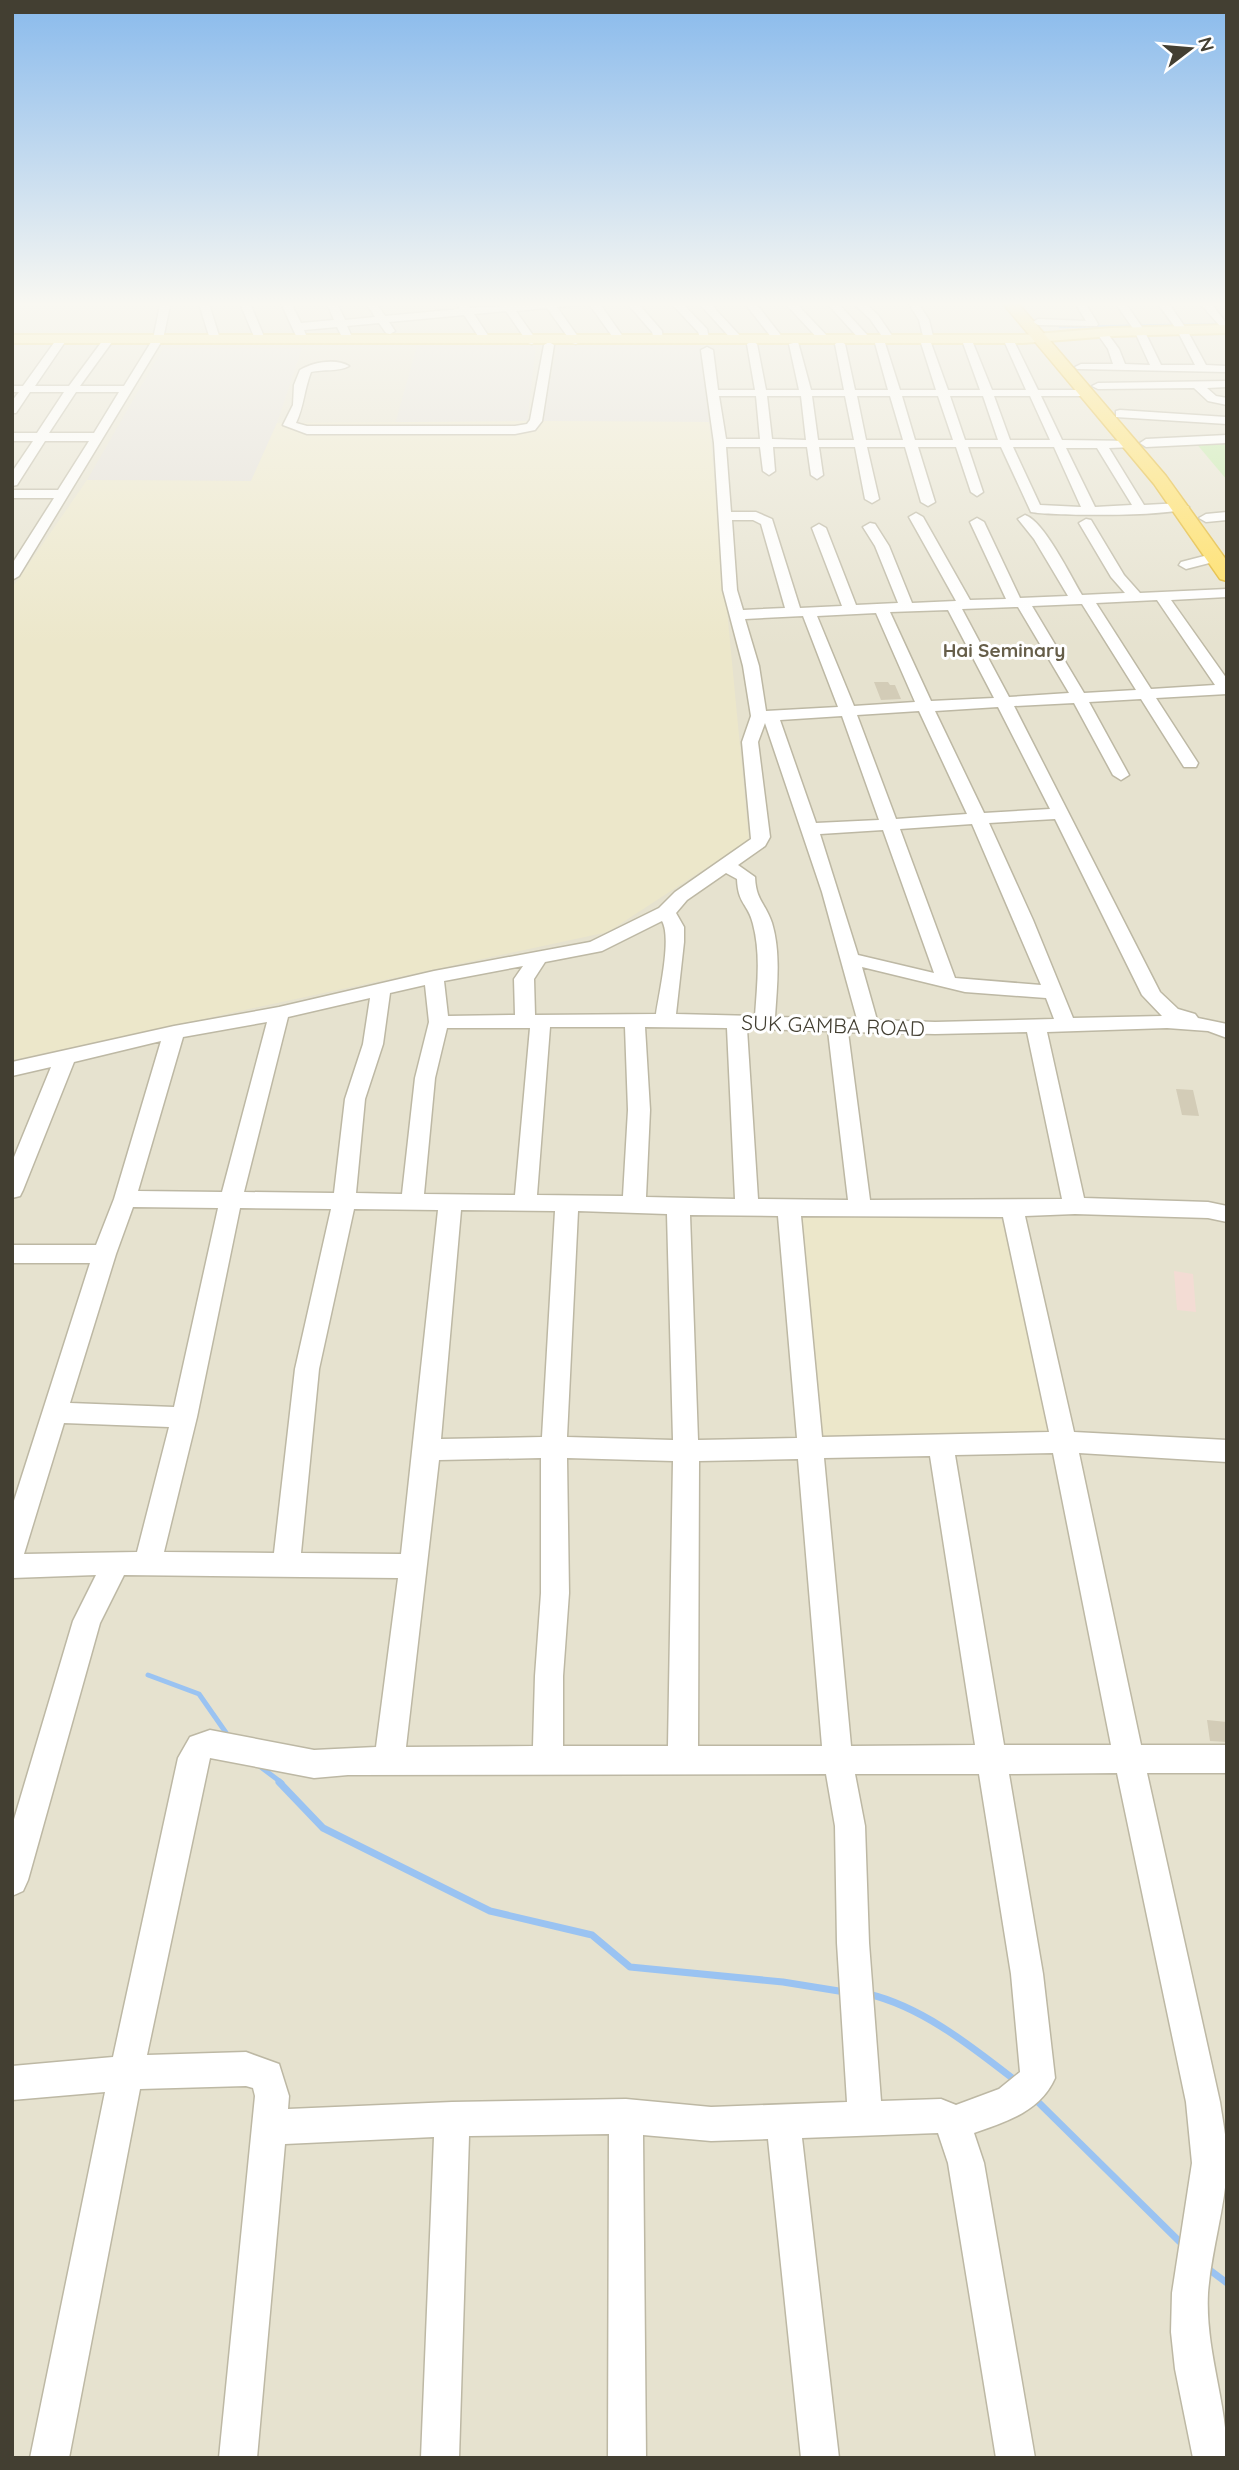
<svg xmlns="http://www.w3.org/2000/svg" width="1239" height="2470" viewBox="0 0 1239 2470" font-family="Quicksand,sans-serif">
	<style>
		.residential { fill: #e6e2cf }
		.industrial { fill: #e3dfd7 }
		.education { fill: #ece7ca }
		.medical { fill: #f3dcd4 }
		.green { fill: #c3e8a8 }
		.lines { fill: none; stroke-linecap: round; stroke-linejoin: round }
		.stream-far2 { stroke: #9ac3f2; stroke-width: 2.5 }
		.stream-far1 { stroke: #9ac3f2; stroke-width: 5 }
		.stream { stroke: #9ac3f2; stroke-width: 7 }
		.building { fill: #d3ccb7 }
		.minor-casing { stroke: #bdb8a4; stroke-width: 3 }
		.major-casing { stroke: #e8cf5a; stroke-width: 4 }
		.highway-casing { stroke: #e3b62a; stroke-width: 3 }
		.minor { fill: #fff; fill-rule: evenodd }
		.major { fill: #ffed8d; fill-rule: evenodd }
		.highway { fill: #ffde5f; fill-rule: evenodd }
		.labels { text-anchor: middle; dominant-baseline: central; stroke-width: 6; stroke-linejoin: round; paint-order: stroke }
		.far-neighbourhood-label { font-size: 19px; font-weight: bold; fill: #665e49; stroke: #fff }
		.street-label { font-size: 21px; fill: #433f32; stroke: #fff }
	</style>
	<rect width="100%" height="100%" fill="#f2efe2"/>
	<path class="residential" d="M12 301H1227V2458H12Z"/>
	<path class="industrial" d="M417 346H536L527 422 395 424Z
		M701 346 709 422 542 421 557 347Z
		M163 348H302L277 423 251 481 87 480Z"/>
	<path class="education" d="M542 421 709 422 749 840 608 932 12 1060V588L87 480 251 481 277 423Z
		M797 1216 1002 1220 1052 1439H820Z"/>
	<path class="medical" d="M1174 1271 1193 1274 1196 1312 1177 1310Z"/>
	<path class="green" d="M1227 441V480L1195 442Z"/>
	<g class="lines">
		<path class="stream-far2" d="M1060 327 1224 324"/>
		<path class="stream-far1" d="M148 1675 199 1694 229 1737
			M258 1765 282 1783"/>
		<path class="stream" d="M279 1782 323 1828 490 1911 592 1935 630 1967 783 1982 845 1992
			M868 1994C923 2007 972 2047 1016 2081
			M1035 2099 1183 2245
			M1207 2268 1227 2283"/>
	</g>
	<path class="building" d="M874 682H888L890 685H895L901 699 881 700Z
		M1176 1089 1193 1090 1199 1116 1182 1115Z
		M1207 1720 1227 1722V1742L1210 1741Z"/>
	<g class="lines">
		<g class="minor-casing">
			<path id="minor" d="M161 301H171L163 339 19 576 12 580V564L54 498H12V490H58L89 441H45L17 485 12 486V472L33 441H12V433H37L64 392H30L16 413H12V401L19 392H12V386H23L56 340 60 339 65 342 35 386H69L103 340 107 339 112 342 80 386H124L153 339ZM76 392H119L94 433H49Z
				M198 301H208L220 339 219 341 210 339Z
				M239 301H249L265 339 264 341 255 339Z
				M280 301H290L301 323 334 320 326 301H336L345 320 375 317 365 301H375L385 316 460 309 455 301H465L470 308 502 306 499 301H509L512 305 543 301H598L626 341 617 343 589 304 557 307 581 341 576 344 572 343 547 308 516 311 537 341 532 344 528 343 506 311 474 314 491 340 486 343 482 342 464 315 389 322 395 331 390 334 386 333 379 323 347 326 352 337 347 340 343 339 337 327 304 330 308 340 303 343 298 340Z
				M625 301H636L662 331 663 343H655L652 332Z
				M669 301H680L707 329 710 343H702L698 332Z
				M697 301H708L742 338V342H734Z
				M743 301H754L783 338V342H775Z
				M783 301H794L829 338V342H821Z
				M825 301H836L870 338V342H862Z
				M851 301H863L878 315 895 340 894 342H886L870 319Z
				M907 301H917L929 320 934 340 931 343 948 390H980L963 343 968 340 973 343 992 390H1026L1005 343 1014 341 1038 390H1088L1094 393 1088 396H1041L1062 440 1135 441V447L1109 448 1144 505 1182 503 1189 507C1177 517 1052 516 1031 512L1001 447H968L983 492 977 496 971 492 956 447H918L935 502 928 506 921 502 905 447H867L879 499 872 503 865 499 855 447H819L823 475 817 479 811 475 807 447H773L775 471 769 475 763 471 760 447H726L731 512H756L772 519 800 608 842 606 812 528 819 524 826 528 856 605 898 603 875 546 863 527 870 523 875 524 889 546 912 603 956 601 909 517 916 513 923 517 970 600 1006 599 970 522 977 518 984 522 1020 598 1068 596 1034 539 1018 519 1025 515C1044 521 1071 577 1082 595L1125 593 1111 577 1079 523 1086 519 1091 520 1124 575 1140 593 1227 589V597L1171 600 1227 679V694L1156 698 1198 763 1196 767H1184L1141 699 1089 702 1129 775 1121 780 1113 775 1074 703 1014 706 1160 992 1178 1009 1195 1014 1198 1018 1227 1024V1038L1208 1031 1167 1028 1047 1032 1084 1198 1208 1202 1227 1206V1222L1208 1218 1075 1214 1025 1216 1074 1432 1227 1440V1462L1079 1453 1141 1745H1227V1773H1147L1220 2102C1223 2123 1228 2145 1227 2166 1225 2209 1211 2251 1208 2293 1205 2350 1227 2402 1227 2458H1193L1175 2369 1171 2332 1172 2293 1192 2163 1186 2102 1117 1773 1009 1774 1043 1974 1055 2078C1041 2111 1006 2122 974 2133L984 2163 1035 2458H996L948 2163 938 2133 802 2138 839 2458H801L768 2139 711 2141 643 2135 646 2458H608L609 2134 469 2136 459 2458H421L434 2137 285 2144 257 2458H219L255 2096 253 2088 246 2086 140 2089 69 2458H30L105 2092 12 2100V2066L113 2057 178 1758 190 1737 210 1730 314 1750 376 1747 398 1578 124 1575 100 1623 28 1880 23 1891 12 1896V1826L73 1621 96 1575 12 1578V1507L90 1263H12V1245H96L114 1199 161 1041 74 1062 23 1190 20 1196 12 1198V1162L51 1067 12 1076V1062L174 1026 279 1007 434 971 590 942 659 908 675 892 751 839 742 742 751 716 743 666 723 590 714 443 701 350 707 347 713 350 718 390H755L747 344 752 341 757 344 766 390H799L789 344 798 342 811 390H844L835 344 840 341 845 344 855 390H888L875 343 880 340 885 343 900 390H936L921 343 924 340 919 320ZM719 396H756L760 439H726ZM767 396H801L806 440 772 439ZM812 396H845L854 440H818ZM857 396H890L903 440H866ZM902 396H938L953 440H915ZM950 396H983L998 440H965ZM994 396H1030L1050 440H1010ZM1013 447H1054L1081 507 1040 505ZM1066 448H1097L1132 505 1095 507ZM732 520H753L761 524 785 608 743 610 737 590ZM1157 600 1215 685 1151 689 1096 603ZM1080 604H1082L1136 690 1084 693 1032 606ZM1015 607H1018L1069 693 1009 697 962 609ZM948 610 994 698 931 701 890 612ZM876 613 915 702 854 706 817 616ZM803 616 838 707 766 711 759 666 745 619ZM998 707 1050 809 984 813 935 711ZM919 711 967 814 896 819 857 715ZM842 716 879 820 816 823 780 720ZM765 723 822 892 857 1019 775 1017C777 986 781 953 772 923 765 902 756 901 755 877L738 865 765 846 770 837 758 742ZM1055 819 1142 995 1162 1016 1073 1018 1033 920 989 823ZM972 824 1041 985 955 978 900 829ZM883 830 934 973 858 955 820 834ZM726 873 737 879C738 905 748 903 753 924 761 954 757 986 755 1016L676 1014 684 942V927L676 913 687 900ZM662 921C672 938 659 993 656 1014L535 1015 534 979 545 962 602 951ZM523 966 514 979 515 1015 448 1016 444 981ZM862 967 965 992 1046 998 1054 1019 935 1022 877 1020ZM425 985 429 1022 415 1078 402 1194 356 1193 365 1099 383 1044 390 993ZM370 998 363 1044 345 1099 334 1193 244 1192 288 1017ZM267 1022 222 1192 138 1191 183 1037ZM550 1027H625L628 1110 623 1196 537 1195ZM645 1027 727 1028 735 1199 646 1197 650 1110ZM447 1028H530L515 1195 424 1194 435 1078ZM747 1029 828 1031 848 1200 758 1199ZM848 1032 935 1034 1027 1032 1062 1199 870 1200ZM133 1207 218 1208 174 1407 70 1403 116 1254ZM240 1208 331 1209 295 1369 274 1553 164 1552 197 1417ZM354 1209 438 1210 401 1554 301 1553 319 1369ZM461 1210 555 1211 542 1437 441 1439ZM578 1211 667 1214 673 1440 567 1437ZM690 1215 778 1216 797 1438 698 1440ZM801 1216 1003 1217 1049 1432 822 1437ZM64 1423 169 1427 137 1552 24 1554ZM1053 1453 1111 1745H1004L955 1455ZM930 1456 975 1745 851 1746 824 1458ZM541 1458V1593L535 1676 533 1746 406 1747 439 1460ZM567 1458 673 1461 668 1746H563V1676L569 1593ZM798 1459 822 1746H698L699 1461ZM210 1758 314 1778 348 1775 826 1774 835 1826 837 1943 847 2102 711 2107 626 2099 452 2102 288 2109 289 2096 279 2064 246 2052 147 2055ZM855 1774H979L1011 1974 1020 2072 999 2089 956 2105 941 2099 881 2101 869 1943 865 1826Z
				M1074 301H1084L1098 324 1097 326 1038 325 1033 322 1038 319 1086 321Z
				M1114 301H1124L1144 330 1161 365H1195L1177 330 1156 301H1167L1187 330 1206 365 1227 366V372L1077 369 1075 367 1081 364H1113L1108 349 1096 332 1101 329 1105 330 1119 349 1125 364 1150 365 1134 330Z
				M1198 301H1209L1227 324V334Z
				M549 342 554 345 542 421 535 430 515 434H307L283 425 293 405 294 385 300 370C313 362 336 358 349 366 340 372 322 369 311 372 304 390 304 406 296 423L307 426H515L527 424 530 420 544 345Z
				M1227 381V387L1207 388 1216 396 1227 398V405L1208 401 1194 388 1098 389 1092 386 1098 383Z
				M1120 410 1226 417 1227 424 1116 417V411Z
				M1227 435V443L1146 447 1140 443 1146 439Z
				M1227 512V520L1206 522 1199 518 1206 514Z
				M1216 553 1221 554V560L1186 569 1179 565 1181 562Z"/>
		</g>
		<g class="major-casing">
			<path id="major" d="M1227 325V333L1111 336 1023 343H12V335H1023L1111 328Z"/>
		</g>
		<g class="highway-casing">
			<path id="highway" d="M1001 301H1016L1166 476 1227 561V581L1220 579 1154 484Z"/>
		</g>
		<use href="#minor" class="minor"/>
		<use href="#major" class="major"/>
		<use href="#highway" class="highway"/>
	</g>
	<linearGradient id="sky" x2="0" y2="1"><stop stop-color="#89baec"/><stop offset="0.47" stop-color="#f9f8f2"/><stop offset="1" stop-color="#f9f8f2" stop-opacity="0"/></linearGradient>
	<rect width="1239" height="647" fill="url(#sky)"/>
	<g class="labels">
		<g class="far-neighbourhood-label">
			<text x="1004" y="650">Hai Seminary</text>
		</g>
		<g class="street-label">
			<text transform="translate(833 1025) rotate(2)">SUK GAMBA ROAD</text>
		</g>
	</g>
	<rect width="1239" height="2470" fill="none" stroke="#433f32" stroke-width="28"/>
	<g transform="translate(1190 49) rotate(74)" stroke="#ffffff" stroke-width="5" paint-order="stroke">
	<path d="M0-5L12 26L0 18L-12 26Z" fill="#433f32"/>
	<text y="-10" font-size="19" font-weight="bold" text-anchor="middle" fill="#433f32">N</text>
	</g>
</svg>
